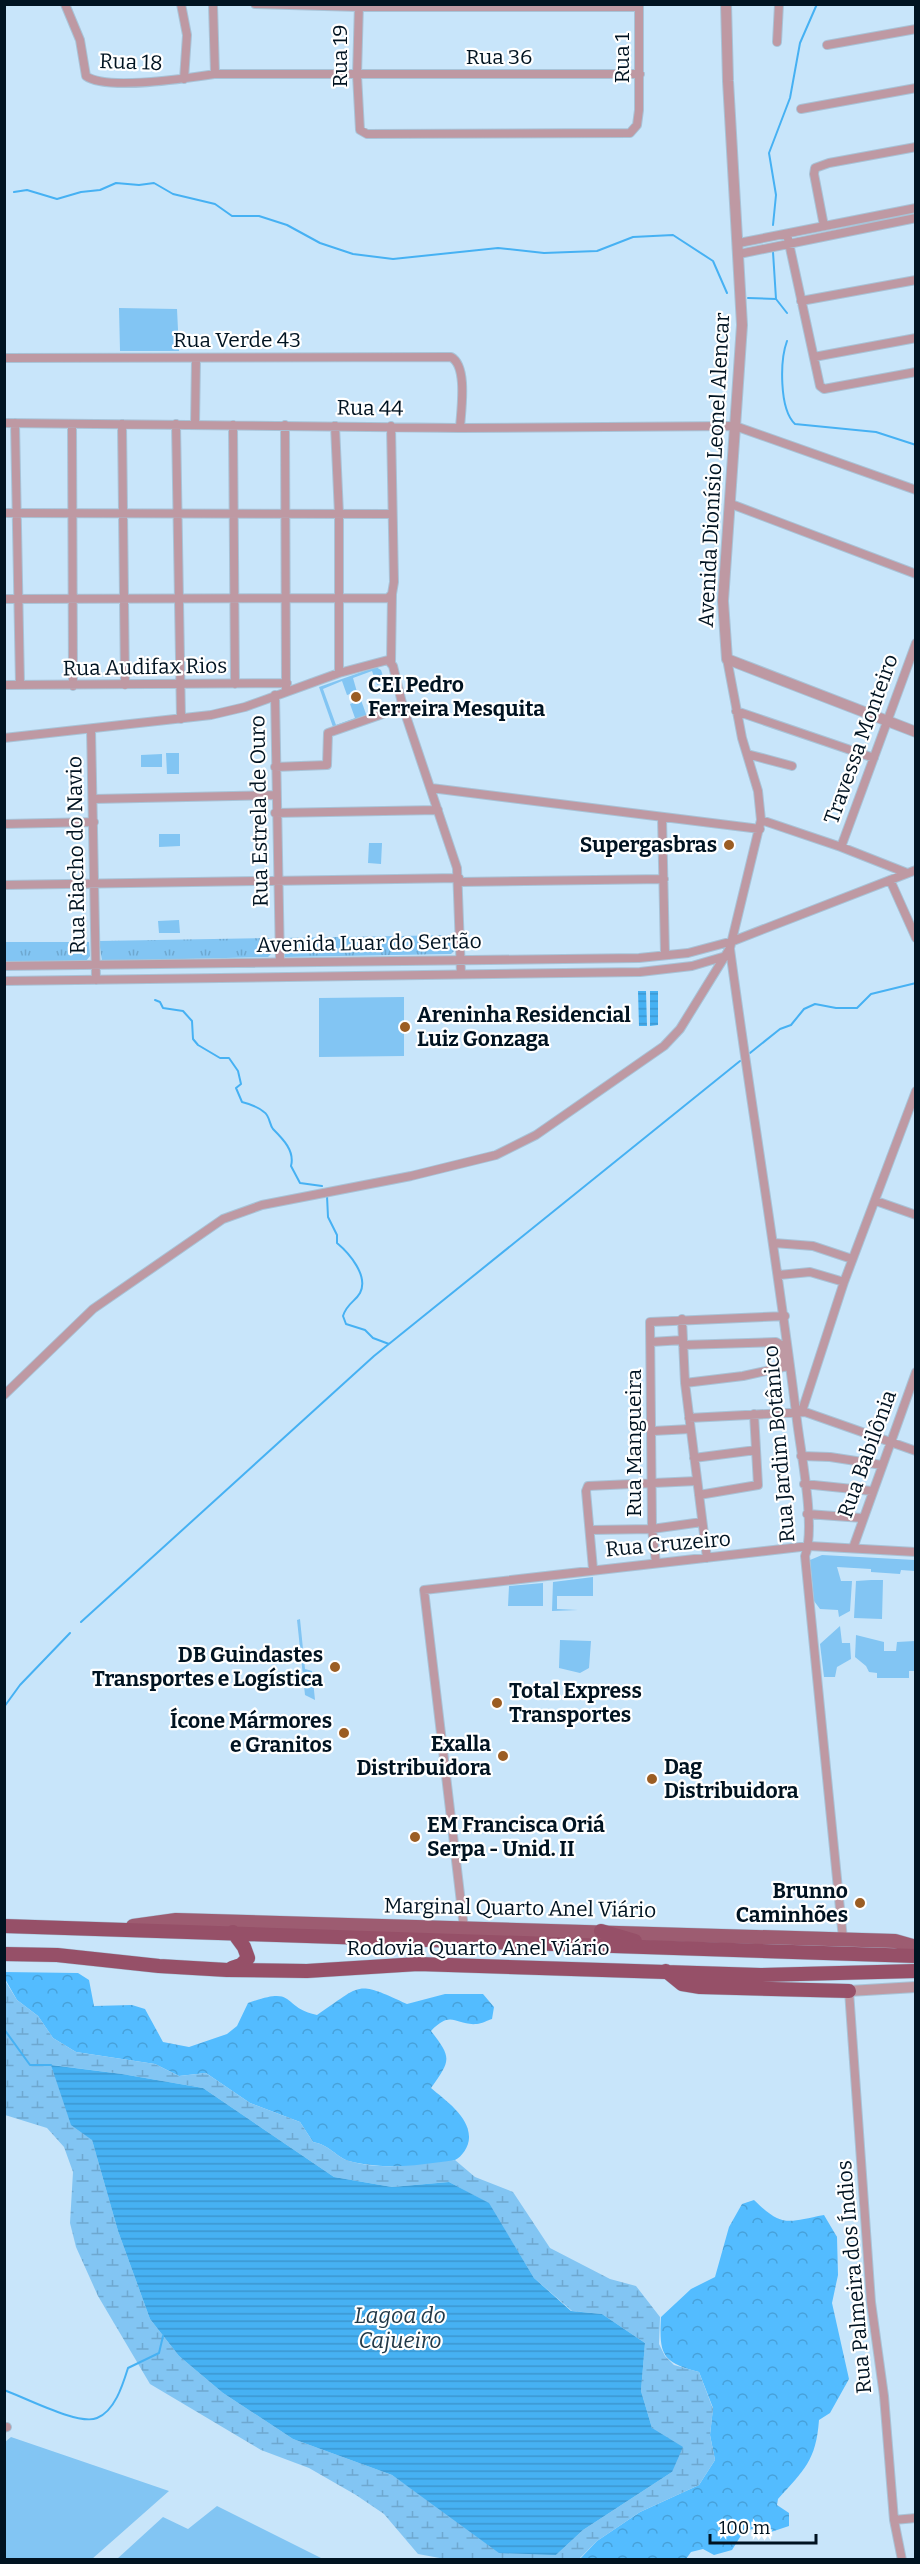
<svg xmlns="http://www.w3.org/2000/svg" width="920" height="2564" viewBox="0 0 920 2564" font-family="Bitter,serif">
	<style>
		.grass { fill: #82c5f3 }
		.forest { fill: url(#forest-crowns) }
		.wetland { fill: url(#wetland-marsh); fill-rule: evenodd }
		.park { fill: url(#park-tufts) }
		.water { fill: url(#water-rules) }
		.lines { fill: none; stroke-linecap: round; stroke-linejoin: round }
		.stream { stroke: #46b1f3; stroke-width: 2 }
		.minor-casing { stroke: #a8c3d7; stroke-width: 10 }
		.tertiary-casing { stroke: #a8c3d7; stroke-width: 12 }
		.primary-casing { stroke: #a8c3d7; stroke-width: 15 }
		.trunk-casing { stroke: #a8c3d7; stroke-width: 15 }
		.minor { stroke: #be99a3; stroke-width: 8 }
		.tertiary { stroke: #be99a3; stroke-width: 10 }
		.primary { stroke: #9d5c71; stroke-width: 14 }
		.trunk { stroke: #965068; stroke-width: 14 }
		.poi-dot { fill: #9b5d23; stroke: #fff; stroke-width: 2 }
		.labels { text-anchor: middle; dominant-baseline: central; stroke-width: 4.5; stroke-linejoin: round; paint-order: stroke }
		.street-label { font-size: 21px; fill: #001321; stroke: #fff }
		.poi-label { font-size: 21px; font-weight: bold; fill: #001321; stroke: #fff; text-anchor: start }
		.water-label { font-size: 22px; font-style: italic; fill: #223948; stroke: #fff }
	</style>
	<defs>
		<pattern id="forest-crowns" width="20" height="18" patternUnits="userSpaceOnUse" patternTransform="scale(1.5)"><rect width="20" height="18" fill="#53bcff"/><path d="M2 6a3 3 0 1 1 6 0M12 15a3 3 0 1 1 6 0" fill="none" stroke="#47a1da"/></pattern>
		<pattern id="wetland-marsh" width="20" height="14" patternUnits="userSpaceOnUse" patternTransform="scale(1.5)"><rect width="20" height="14" fill="#82c5f3"/><path d="M1 5h8M5 5V1M11 12h8M15 12V8" fill="none" stroke="#6ea8d0"/></pattern>
		<pattern id="park-tufts" width="24" height="20" patternUnits="userSpaceOnUse" patternTransform="scale(1.5)"><rect width="24" height="20" fill="#82c5f3"/><path d="M3 7l-1-3M5 7V3M7 7l1-3M15 17l-1-3M17 17v-4M19 17l1-3" fill="none" stroke="#6ea8d0"/></pattern>
		<pattern id="water-rules" width="6" height="5" patternUnits="userSpaceOnUse" patternTransform="scale(1.5)"><rect width="6" height="5" fill="#46b1f3"/><path d="M0 2.5h6" fill="none" stroke="#3c97d0"/></pattern>
	</defs>
	<rect width="100%" height="100%" fill="#c8e5fa"/>
	<path class="grass" d="M119 308 177 309 179 351H120Z
		M376 667 381 670 385 682 377 685 372 671 353 678 357 692 347 695 342 681 323 689 336 725 355 718 350 704 361 700 366 714 385 709 333 727 319 687Z
		M166 753H179V774H167Z
		M162 754V767H141V755Z
		M159 834H180V846L159 847Z
		M369 843H382L381 864 368 863Z
		M179 920 180 933H159L158 921Z
		M404 997V1056L319 1057V998Z
		M822 1555 915 1560V1571L901 1570 900 1574 871 1572V1569L837 1567 841 1581H852L850 1611 839 1617 838 1610 820 1609 814 1601 810 1560Z
		M593 1577V1596H557V1609L578 1610 552 1611 553 1582Z
		M871 1580H883L882 1619 854 1618 856 1581Z
		M543 1583V1606H508L509 1586Z
		M300 1619 305 1669 312 1671 315 1700 305 1695 297 1620Z
		M840 1626 842 1643H850L851 1659 837 1667 835 1677H824L820 1644Z
		M856 1635 884 1642V1651H896L897 1642 915 1641V1671H909V1678H877V1673L869 1672 866 1666 855 1657Z
		M560 1640 591 1641 589 1668 580 1673 559 1668Z
		M11 2437 169 2491 92 2559H5V2442Z
		M217 2506 323 2559H117L163 2517 188 2529Z"/>
	<path class="forest" d="M4 1972 78 1973 89 1980 94 2006 132 2005 145 2009 163 2042 189 2047 227 2034 237 2026 248 2003C299 1985 279 2007 317 2015 363 1984 355 1980 407 2004L445 1994H483L494 2007 492 2019C488 2020 481 2024 477 2024 455 2026 452 2009 431 2031 452 2058 451 2060 431 2088 445 2100 470 2117 469 2138 469 2146 462 2157 455 2160 434 2169 371 2168 349 2161 336 2157 330 2145 313 2142L300 2122 250 2103 206 2073 179 2076 155 2064 76 2052 53 2038 38 2016 17 2000 5 1979Z
		M754 2200C783 2228 787 2222 824 2215L837 2237 838 2275 832 2303 849 2379 830 2413 819 2420C816 2461 804 2470 778 2499L777 2505 789 2513V2526L771 2532 745 2529 732 2550 714 2555 703 2549 691 2552 686 2559 579 2560 597 2541 640 2512 699 2485 715 2460 710 2435 713 2408 699 2372C662 2362 659 2355 661 2317L691 2289 715 2277 729 2227 742 2204Z"/>
	<path class="wetland" d="M4 1979 17 2000 38 2016 53 2038 76 2052 155 2064 179 2076 206 2073 250 2103 300 2122 313 2142C330 2145 336 2157 349 2161 383 2171 420 2165 455 2160L475 2177 513 2192 550 2248 610 2279 636 2286 660 2317 659 2344 665 2356 674 2365 699 2372 713 2409 710 2435 715 2460 699 2485 640 2512 597 2541 579 2559H445L418 2554 384 2514 356 2495 309 2468 261 2450 150 2384 98 2296 76 2247 70 2223 73 2172 64 2147 47 2128 5 2115ZM52 2065 122 2074 203 2088 334 2177 392 2187 449 2182 488 2203 534 2278 572 2311 602 2314 645 2343 641 2391 652 2428 672 2472 583 2530 556 2555 445 2512 392 2475 293 2439 223 2393 179 2356 150 2319 118 2231 92 2140Z"/>
	<path class="park" d="M455 935V950L451 954 285 957 281 938Z
		M272 938V953L268 957 102 961 99 941Z
		M4 942H89L90 956 86 961 5 962Z"/>
	<path class="water" d="M638 991H646L647 1026H639Z
		M650 991H658V1025L650 1026Z
		M51 2065 122 2074 203 2088 334 2177 392 2187 449 2182 489 2203 534 2278 571 2311 602 2314 645 2343 641 2391 652 2428 683 2447 672 2472 583 2530 556 2555 499 2553 392 2475 293 2439 223 2393 179 2356 150 2319 118 2231 92 2140 71 2125Z"/>
	<g class="lines">
		<path class="stream" d="M14 192 27 190 57 199 81 192 100 190 116 183 139 185 154 183 173 194 215 204 232 216H259L287 225 320 243 353 254 393 259 498 248 544 253 597 251 633 237 673 235 713 261 727 293
			M773 225 776 195 769 153 790 98 800 43 817 4
			M773 252 776 299
			M748 298 776 299 787 313
			M787 341C780 360 779 409 795 424L876 432 916 445
			M155 1000 160 1002 163 1008 183 1011 192 1021 193 1039 198 1045 220 1058H229L238 1071 241 1084 236 1088 242 1102C250 1104 257 1106 264 1112 270 1116 269 1124 273 1129 283 1139 295 1151 291 1166L300 1183 322 1186
			M750 1053 780 1029 791 1025 804 1009 815 1004 836 1008H857L871 994 916 983
			M327 1196 328 1217 337 1235V1243C349 1253 369 1276 360 1293 355 1302 347 1303 343 1316L346 1324 365 1330 373 1338 389 1344
			M81 1622 374 1356 740 1061
			M4 1707 20 1685 70 1633
			M4 2029 30 2065H51
			M4 2390C24 2397 79 2426 97 2418 115 2411 123 2384 128 2368L159 2353 163 2336"/>
		<g class="minor-casing">
			<path id="minor" d="M65 4 80 40 86 76C106 91 189 78 215 74H640
				M181 4 187 35 184 79
				M213 4 215 74
				M255 4 359 7H639
				M359 4 357 75 360 130 367 134 630 133 637 125 639 110V4
				M777 42 779 4
				M827 45 916 29
				M801 109 916 88
				M824 226 814 174 815 168 829 163 916 147
				M787 234 820 386 824 389 916 372
				M739 243 916 208
				M739 254 916 218
				M801 301 916 280
				M814 357 916 338
				M4 358 451 357C468 366 461 410 460 428
				M4 423 460 428 735 426 916 490
				M15 423 20 685
				M72 424 73 686
				M122 424 125 685
				M176 424 181 719
				M195 425 196 358
				M233 425 235 684
				M285 425 286 689
				M335 426 339 514V673
				M731 504 916 574
				M4 513 392 514
				M4 599 388 598 392 594 394 582 391 426
				M391 662 392 594
				M4 685 287 683
				M275 695 280 962
				M736 711 874 758
				M91 729 96 980
				M4 738 211 715 245 707 339 673 388 660 393 666 403 707 457 868 461 974
				M747 754 792 766
				M275 767 327 765 328 733 403 707
				M431 788 760 829
				M94 799 275 795
				M275 813 438 810
				M662 817 665 955
				M761 820 841 847 907 873
				M4 824 94 822
				M841 847 916 643
				M890 880 916 938
				M459 882 664 879
				M4 885 459 878
				M730 949C751 1107 778 1263 797 1421 801 1454 816 1528 805 1556L843 1939
				M4 966 639 958 688 953 733 941 916 870
				M4 981 640 972 692 966 726 956
				M876 1201 916 1215
				M774 1243 813 1246 852 1259
				M779 1275 810 1272 844 1282
				M682 1319 685 1383 707 1558
				M651 1342 683 1340
				M683 1345 776 1342 781 1345 783 1366
				M685 1383 743 1376 788 1366
				M4 1395 93 1309 223 1219 262 1205 411 1176 496 1155 536 1135 664 1046 680 1029 730 948 761 820 758 791 742 738 727 659
				M802 1411 844 1282 916 1091
				M689 1418 805 1412 916 1451
				M653 1431 690 1429
				M801 1456 830 1457 882 1465
				M694 1458 756 1450
				M804 1484 872 1491
				M699 1495 758 1485 754 1414
				M807 1514 862 1518
				M590 1530 652 1529 702 1522
				M853 1548 916 1372
				M656 1563 652 1529 650 1322 785 1316
				M593 1569 586 1491 588 1486 697 1481
				M464 1928 424 1590 809 1546 916 1552
				M849 1991 871 2302 884 2396 894 2520 902 2560
				M4 2428 7 2427
				M894 2520 916 2518"/>
		</g>
		<g class="tertiary-casing">
			<path id="tertiary" d="M726 4 728 81 742 325 723 601 727 659 916 732
				M849 1991 916 1987"/>
		</g>
		<g class="primary-casing">
			<path id="primary" d="M133 1926 176 1920 895 1941 916 1947"/>
		</g>
		<g class="trunk-casing">
			<path id="trunk" d="M4 1926 916 1956
				M601 1931 635 1941
				M4 1954 57 1955 159 1966 227 1970 307 1971 418 1964 760 1975 916 1971
				M232 1968 241 1965 248 1958 244 1947 233 1932
				M666 1971 682 1984 700 1987 849 1991"/>
		</g>
		<use href="#minor" class="minor"/>
		<use href="#tertiary" class="tertiary"/>
		<use href="#primary" class="primary"/>
		<use href="#trunk" class="trunk"/>
	</g>
	<g class="poi-dot">
		<circle cx="356" cy="697" r="6"/>
		<circle cx="729" cy="845" r="6"/>
		<circle cx="405" cy="1027" r="6"/>
		<circle cx="335" cy="1667" r="6"/>
		<circle cx="497" cy="1703" r="6"/>
		<circle cx="344" cy="1733" r="6"/>
		<circle cx="503" cy="1756" r="6"/>
		<circle cx="652" cy="1779" r="6"/>
		<circle cx="415" cy="1837" r="6"/>
		<circle cx="860" cy="1903" r="6"/>
	</g>
	<g class="labels">
		<g class="street-label">
			<text transform="translate(340 56) rotate(-90)">Rua 19</text>
			<text x="499" y="57">Rua 36</text>
			<text transform="translate(622 58) rotate(-90)">Rua 1</text>
			<text transform="translate(131 62) rotate(2)">Rua 18</text>
			<text x="237" y="340">Rua Verde 43</text>
			<text transform="translate(370 408) rotate(1)">Rua 44</text>
			<text transform="translate(714 470) rotate(-87)">Avenida Dionísio Leonel Alencar</text>
			<text transform="translate(145 667) rotate(-1)">Rua Audifax Rios</text>
			<text transform="translate(861 739) rotate(-70)">Travessa Monteiro</text>
			<text transform="translate(259 811) rotate(-91)">Rua Estrela de Ouro</text>
			<text transform="translate(76 855) rotate(-91)">Rua Riacho do Navio</text>
			<text transform="translate(369 943) rotate(-1)">Avenida Luar do Sertão</text>
			<text transform="translate(634 1443) rotate(-90)">Rua Mangueira</text>
			<text transform="translate(779 1444) rotate(-95)">Rua Jardim Botânico</text>
			<text transform="translate(867 1454) rotate(-70)">Rua Babilônia</text>
			<text transform="translate(668 1544) rotate(-5)">Rua Cruzeiro</text>
			<text transform="translate(520 1908) rotate(1)">Marginal Quarto Anel Viário</text>
			<text x="478" y="1948">Rodovia Quarto Anel Viário</text>
			<text transform="translate(854 2277) rotate(-95)">Rua Palmeira dos Índios</text>
		</g>
		<g class="poi-label">
			<text x="368" y="685">CEI Pedro<tspan x="368" dy="24">Ferreira Mesquita</tspan></text>
			<text x="717" y="845" text-anchor="end">Supergasbras</text>
			<text x="417" y="1015">Areninha Residencial<tspan x="417" dy="24">Luiz Gonzaga</tspan></text>
			<text x="323" y="1655" text-anchor="end">DB Guindastes<tspan x="323" dy="24">Transportes e Logística</tspan></text>
			<text x="509" y="1691">Total Express<tspan x="509" dy="24">Transportes</tspan></text>
			<text x="332" y="1721" text-anchor="end">Ícone Mármores<tspan x="332" dy="24">e Granitos</tspan></text>
			<text x="491" y="1744" text-anchor="end">Exalla<tspan x="491" dy="24">Distribuidora</tspan></text>
			<text x="664" y="1767">Dag<tspan x="664" dy="24">Distribuidora</tspan></text>
			<text x="427" y="1825">EM Francisca Oriá<tspan x="427" dy="24">Serpa - Unid. II</tspan></text>
			<text x="848" y="1891" text-anchor="end">Brunno<tspan x="848" dy="24">Caminhões</tspan></text>
		</g>
		<g class="water-label">
			<text x="400" y="2315">Lagoa do<tspan x="400" dy="25">Cajueiro</tspan></text>
		</g>
	</g>
	<rect width="920" height="2564" fill="none" stroke="#001321" stroke-width="12"/>
	<path d="M710 2534v9h106v-9" fill="none" stroke="#001321" stroke-width="3"/>
	<text x="719" y="2534" font-size="18" fill="#001321" stroke="#ffffff" stroke-width="4.5" paint-order="stroke">100 m</text>
</svg>
